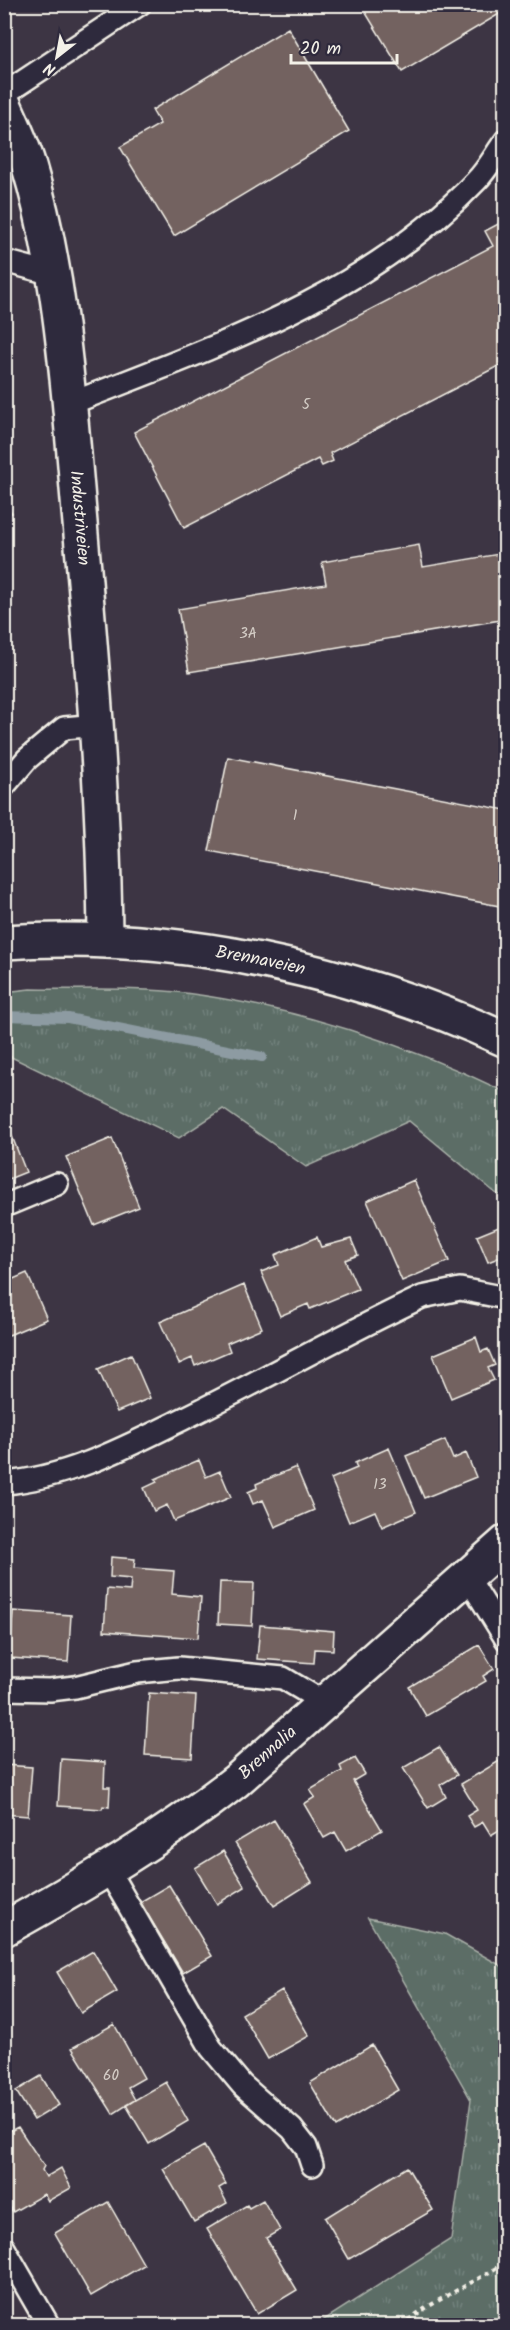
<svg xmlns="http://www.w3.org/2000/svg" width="510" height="2330" viewBox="0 0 510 2330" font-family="Kalam,sans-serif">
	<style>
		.grass { fill: url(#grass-tufts); stroke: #a8afa7; stroke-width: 1.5 }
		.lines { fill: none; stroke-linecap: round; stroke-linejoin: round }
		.stream { stroke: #8d9ba2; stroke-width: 10 }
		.building { fill: #736260; stroke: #f4f1e8; stroke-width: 1.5 }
		.service-casing { stroke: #f4f1e8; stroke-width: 26 }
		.minor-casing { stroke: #f4f1e8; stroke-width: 38 }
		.path { stroke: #f4f1e8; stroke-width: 4; stroke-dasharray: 4.5 4.5; stroke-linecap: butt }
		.service { stroke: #2f2a3d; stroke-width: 21 }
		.minor { stroke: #2f2a3d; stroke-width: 33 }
		.labels { text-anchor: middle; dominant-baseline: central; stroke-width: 4.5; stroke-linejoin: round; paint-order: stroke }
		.number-label { font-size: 15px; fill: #d4cdc6 }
		.street-label { font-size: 18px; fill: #f4f1e8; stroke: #2f2a3d }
	</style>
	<defs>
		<pattern id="grass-tufts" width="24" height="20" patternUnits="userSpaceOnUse" patternTransform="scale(1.5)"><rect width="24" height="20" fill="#5b6d66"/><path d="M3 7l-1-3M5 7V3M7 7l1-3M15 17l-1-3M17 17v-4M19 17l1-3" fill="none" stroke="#73827c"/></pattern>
	</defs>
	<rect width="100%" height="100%" fill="#3d3544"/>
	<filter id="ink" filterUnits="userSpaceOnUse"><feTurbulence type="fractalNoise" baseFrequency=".0167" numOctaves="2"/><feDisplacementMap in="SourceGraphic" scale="12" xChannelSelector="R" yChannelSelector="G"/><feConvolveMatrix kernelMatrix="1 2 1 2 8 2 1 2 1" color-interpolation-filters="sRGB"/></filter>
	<g filter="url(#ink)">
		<path class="grass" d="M30 989C79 990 138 987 185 993 294 1007 407 1044 505 1092V1194L498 1195 409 1121 306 1167 223 1109 179 1138 5 1054V992Z
			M368 1918 445 1934 505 1968V2325H316L451 2239 471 2100Z"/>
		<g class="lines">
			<path class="stream" d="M4 1016 68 1018 262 1057"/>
		</g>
		<path class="building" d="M506 4V10L402 72 361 5Z
			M288 28 349 131 174 236 120 147 160 124 152 110Z
			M502 222 506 229V362L330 453 333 461 322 466 318 459 184 528 134 432 493 246 485 231Z
			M4 500 12 513 4 517Z
			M419 545 423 567 499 554 506 593V619L189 672 178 609 326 584 322 562Z
			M228 757 506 810 505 907 209 851Z
			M8 1126 26 1172 4 1181V1128Z
			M112 1138 139 1207 94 1225 66 1157Z
			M414 1180 449 1261 402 1281 367 1201Z
			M506 1224V1255L488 1262 477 1236Z
			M317 1237 321 1247 351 1239 358 1255 345 1260 358 1289 310 1309 308 1304 280 1316 261 1272 279 1265 275 1255Z
			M27 1273 47 1319 4 1337V1283Z
			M244 1285 262 1328 227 1343 230 1351 195 1366 192 1358 179 1364 160 1322Z
			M476 1337 481 1352 488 1349 495 1365 488 1368 494 1380 451 1398 433 1355Z
			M131 1354 150 1398 117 1412 98 1369Z
			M445 1440 453 1459 466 1453 476 1477 424 1498 406 1456Z
			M389 1448 416 1512 382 1527 375 1511 349 1522 331 1479 357 1468 355 1463Z
			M199 1460 206 1477 220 1471 231 1497 174 1521 167 1505 154 1511 144 1488 157 1482 155 1479Z
			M296 1467 314 1510 275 1527 263 1500 253 1504 248 1492 257 1488 256 1484Z
			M111 1557 135 1559 134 1568 174 1571 172 1594 201 1597 198 1638 104 1631 107 1589 130 1591 131 1579 110 1577Z
			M220 1582 254 1583 252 1626 218 1624Z
			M13 1611 71 1615 68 1662 10 1658Z
			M260 1625 334 1631 333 1650 315 1649 314 1663 257 1659Z
			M479 1645 494 1669 483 1676 486 1681 426 1716 409 1687Z
			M149 1693 196 1696 192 1758 145 1755Z
			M439 1747 457 1775 440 1785 446 1797 428 1808 403 1768Z
			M355 1758 365 1774 353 1781 382 1830 346 1851 335 1832 324 1838 304 1804 315 1797 310 1790 342 1771 340 1766Z
			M61 1759 105 1762 104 1787H110L109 1807 103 1806 102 1809 58 1806Z
			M501 1760 506 1767V1826L491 1835 483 1822 474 1827 467 1816 477 1810 461 1784Z
			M4 1765 32 1767 28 1816 4 1814Z
			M274 1820 312 1882 274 1906 235 1843Z
			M223 1851 245 1887 217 1904 195 1868Z
			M169 1885 212 1956 183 1973 140 1902Z
			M93 1951 117 1992 81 2013 57 1972Z
			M282 1990 309 2036 268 2059 242 2014Z
			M114 2024 144 2078 128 2087 135 2100 113 2114 72 2048Z
			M372 2045 398 2090 336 2127 310 2083Z
			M41 2076 59 2105 34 2120 16 2091Z
			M166 2082 188 2121 149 2144 126 2105Z
			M18 2127 44 2166 42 2170 46 2177 61 2168 71 2188 48 2201 44 2194 13 2212 4 2197V2134Z
			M204 2146 226 2184 219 2188 227 2203 194 2222 163 2169Z
			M407 2167 433 2210 349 2259 325 2218Z
			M263 2200 280 2230 266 2238 297 2290 257 2314 207 2229 247 2205 249 2208Z
			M108 2202 144 2265 91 2296 55 2233Z"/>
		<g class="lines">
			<g class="service-casing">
				<path id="service" d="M4 94 140 4
					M4 261 53 274
					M69 404C212 348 368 295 476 181 488 169 496 153 506 140
					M4 786 27 759 64 728 98 725
					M4 1206 57 1184
					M4 1483C68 1478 126 1447 183 1419 263 1380 341 1335 422 1297L460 1289 506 1298
					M467 1576 506 1639
					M4 1689 50 1690 75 1687 137 1672 179 1668 283 1678 325 1703
					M108 1870 211 2048 242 2085 292 2129 306 2147 312 2165
					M4 2248 49 2326"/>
			</g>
			<g class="minor-casing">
				<g id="minor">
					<path id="s1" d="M4 104C12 123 22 143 28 163 63 279 69 402 80 523 92 662 104 800 105 940"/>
					<path id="s2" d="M4 942C174 931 352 969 506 1040"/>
					<path id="s3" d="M4 1929C85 1884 163 1838 236 1781L506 1542"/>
				</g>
			</g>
			<path class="path" d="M401 2326C433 2299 473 2285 506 2261"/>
			<use href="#service" class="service"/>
			<use href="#minor" class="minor"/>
		</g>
	</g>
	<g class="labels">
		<g class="number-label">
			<text x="306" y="405">5</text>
			<text x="248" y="634">3A</text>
			<text x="295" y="816">1</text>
			<text x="380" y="1485">13</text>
			<text x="111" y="2076">60</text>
		</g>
		<g class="street-label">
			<text stroke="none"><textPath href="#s1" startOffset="423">Industriveien</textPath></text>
			<text stroke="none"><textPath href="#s2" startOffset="258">Brennaveien</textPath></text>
			<text stroke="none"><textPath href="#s3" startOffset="318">Brennalia</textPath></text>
		</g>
	</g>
	<rect width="510" height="2330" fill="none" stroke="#2f2a3d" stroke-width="24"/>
	<rect x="12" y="12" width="486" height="2306" fill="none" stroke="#f4f1e8" stroke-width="2" filter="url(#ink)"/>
	<g transform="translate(57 57) rotate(211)" stroke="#2f2a3d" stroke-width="4.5" paint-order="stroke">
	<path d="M0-4.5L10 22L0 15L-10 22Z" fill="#f4f1e8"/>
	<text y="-9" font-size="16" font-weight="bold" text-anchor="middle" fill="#f4f1e8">N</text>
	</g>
	<path d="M291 54v9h106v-9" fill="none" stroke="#f4f1e8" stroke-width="3"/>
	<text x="300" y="54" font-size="18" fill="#f4f1e8" stroke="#2f2a3d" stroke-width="4.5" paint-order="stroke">20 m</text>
</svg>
